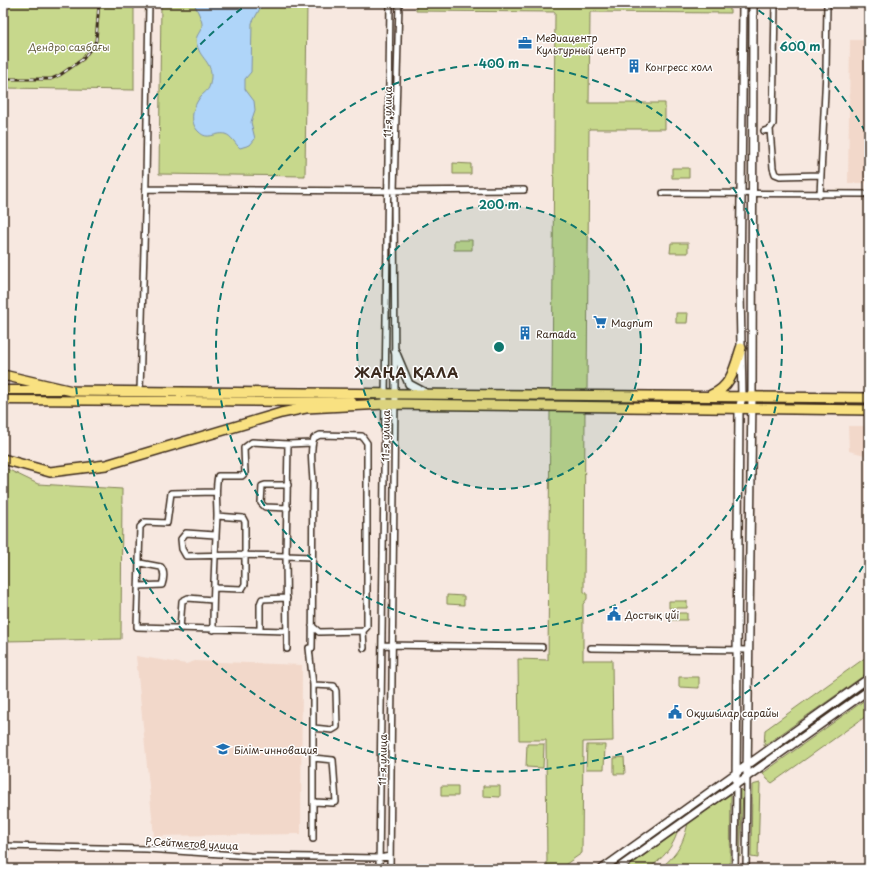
<svg xmlns="http://www.w3.org/2000/svg" width="872" height="872" viewBox="0 0 872 872" font-family="'Playpen Sans',sans-serif">
	<style>
		.built { fill: #f2d8ca }
		.green { fill: #c7d88c; stroke: #818155 }
		.water { fill: #afd5f9; stroke: #8191a1 }
		.lines { fill: none; stroke-linecap: round; stroke-linejoin: round }
		.street-casing { stroke: #3b2a1e; stroke-width: 8 }
		.secondary-casing { stroke: #3b2a1e; stroke-width: 10 }
		.primary-casing { stroke: #3b2a1e; stroke-width: 11 }
		.highway-casing { stroke: #3b2a1e; stroke-width: 12 }
		.street { stroke: #fff; stroke-width: 5 }
		.secondary { stroke: #fff; stroke-width: 7 }
		.primary { stroke: #f9e181; stroke-width: 8 }
		.highway { stroke: #f9e181; stroke-width: 9 }
		.rail-casing { stroke: #3b2a1e; stroke-width: 3 }
		.rail { stroke: #fff; stroke-width: 1.5; stroke-dasharray: 4.5; stroke-linecap: butt }
		.ring { fill: none; stroke: #0f766e; stroke-width: 2; stroke-dasharray: 7 5 }
		.labels { text-anchor: middle; dominant-baseline: central; stroke-width: 3; stroke-linejoin: round; paint-order: stroke }
		.poi-label { font-size: 10px; fill: #3b2a1e; stroke: #fff; text-anchor: start }
		.park-label { font-size: 10px; fill: #655e3f; stroke: #fff }
		.street-label { font-size: 10px; fill: #3b2a1e; stroke: #fff }
		.district-label { font-size: 14px; font-weight: bold; letter-spacing: 1px; fill: #3b2a1e; stroke: #fff }
		.centre { fill: #0f766e; stroke: #fff; stroke-width: 2 }
		.ring-label { font-size: 12px; text-anchor: middle; font-weight: bold; fill: #0f766e; stroke: #fff; stroke-width: 3; stroke-linejoin: round; paint-order: stroke }
	</style>
	<rect width="100%" height="100%" fill="#f7e8e0"/>
	<filter id="ink" filterUnits="userSpaceOnUse"><feTurbulence type="fractalNoise" baseFrequency=".025" numOctaves="2"/><feDisplacementMap in="SourceGraphic" scale="8" xChannelSelector="R" yChannelSelector="G"/><feConvolveMatrix kernelMatrix="1 2 1 2 8 2 1 2 1" color-interpolation-filters="sRGB"/></filter>
	<g filter="url(#ink)">
		<path class="built" d="M850 40H869V183H848Z
			M848 426H869V456L849 451Z
			M136 656 186 664 195 661 302 665 301 834 154 836Z"/>
		<path class="green" d="M3 3H134V90L3 88Z
			M161 3H307L305 176 159 174Z
			M416 3H730V13L590 12 589 103H665V129H589L587 391H552L555 12 416 11Z
			M453 163 471 164V174H453Z
			M672 168H689V178H672Z
			M454 240H472V250H454Z
			M671 243H688V253H670Z
			M676 313H688L687 323H676Z
			M585 410 584 592 587 593V599L583 604V660H612L613 741 583 742 582 853 559 869H547L546 740H519L518 659 548 660 550 411Z
			M3 467 38 484 122 489 121 639 3 641Z
			M447 595 464 596V605L447 604Z
			M669 601H687V608H669Z
			M669 613H687V620H669Z
			M869 655V672L764 746 765 730Z
			M679 677H699V688L679 687Z
			M869 682V686L767 759 765 758Z
			M869 697V714L772 783 767 779 763 773Z
			M527 744H544L543 768 526 767Z
			M587 745H605L604 769H586Z
			M624 757 625 774H614V758Z
			M760 783 758 858 751 857 752 785Z
			M441 786H458V796H441Z
			M483 786H500V797L483 796Z
			M741 789 743 791 740 857V790Z
			M731 794 730 869H659C677 855 683 845 688 823Z
			M677 832C675 845 658 865 645 869 639 871 631 869 625 869Z"/>
		<path class="water" d="M194 3H263L252 23 251 72 245 79V89L254 101 255 110 251 122 255 139 250 145 240 148C235 144 232 136 225 134 215 132 208 141 199 132 188 122 193 106 201 96 205 92 209 90 210 84 215 62 201 61 197 45 194 36 200 34 202 26 203 20 196 9 194 3Z"/>
		<g class="lines">
			<g class="street-casing">
				<path id="street" d="M770 129 773 168 775 174 780 176 821 175
					M764 131 770 129 773 124 775 3
					M146 189 379 191 524 190
					M663 193 869 194
					M820 195 826 71 827 3
					M140 391 146 178 149 3
					M288 444 312 443
					M216 492 171 493 167 523 145 522 140 527 137 627 287 631
					M288 508 265 507 261 503 262 486 265 485H288
					M139 586 162 585C164 579 165 572 161 567L140 563
					M214 588 242 589 245 584V522L243 518 217 516
					M312 626 319 632 363 631 367 627V443L362 436 320 435 314 438C309 451 313 470 313 484 312 539 313 593 312 648
					M180 629 182 601 188 598 213 600
					M213 630C213 592 215 554 217 516 217 503 215 489 218 476H242L245 473 244 448 252 442 288 444 286 556C253 555 219 555 186 556L182 549 181 539 186 533 215 535
					M260 630V604L262 599 287 598
					M363 631 364 648
					M383 645 542 647
					M309 648 313 685V839
					M591 648 749 650
					M287 649 286 556 311 557
					M313 685 334 686 336 691 337 727 332 730 314 728
					M313 758 333 760 336 802 333 803 314 802
					M3 846 147 849 250 856 379 858 390 856
					M379 869 390 3
					M390 869 395 393 394 191 399 3
					M735 869 736 784
					M746 869 747 776"/>
			</g>
			<g class="secondary-casing">
				<path id="secondary" d="M395 351 409 384 424 392
					M747 776 752 397 753 3
					M736 784 739 410 742 397 740 291 743 3
					M602 869 869 678
					M617 869 869 690"/>
			</g>
			<g class="primary-casing">
				<path id="primary" d="M3 390H61
					M3 400 352 402"/>
			</g>
			<g class="highway-casing">
				<path id="highway" d="M3 375 72 391 869 398
					M711 395C731 388 735 367 741 348
					M3 459 50 472 106 465 281 413 306 408 385 404 869 410"/>
			</g>
			<use href="#street" class="street"/>
			<use href="#secondary" class="secondary"/>
			<use href="#primary" class="primary"/>
			<use href="#highway" class="highway"/>
			<g class="rail-casing">
				<path id="rail" d="M3 79H51L60 75 83 59 96 41 99 3"/>
			</g>
			<use href="#rail" class="rail"/>
		</g>
	</g>
	<circle cx="499" cy="347" r="142" fill="#0f766e" fill-opacity=".12"/>
	<g class="ring">
		<circle cx="499" cy="347" r="142"/>
		<circle cx="499" cy="347" r="283"/>
		<path d="M869 556A425 425 0 1 1 249 3M749 3A425 425 0 0 1 869 138"/>
	</g>
	<defs>
		<g id="office-bare" transform="scale(1.08)"><path d="M-6-3h4V-5.5h4V-3h4V5H-6ZM-1-4.5V-3h2v-1.5ZM-6 0V1H6V0Z" fill="#1f6fb2" stroke="#fff" stroke-width="2.5" paint-order="stroke"/></g>
		<g id="building-bare" transform="scale(1.08)"><path d="M-4-6H4V6H1V3H-1V6H-4ZM-2.5-4.3h1.7v1.8h-1.7ZM.8-4.3h1.7v1.8H.8ZM-2.5-1h1.7V.8h-1.7ZM.8-1h1.7V.8H.8Z" fill="#1f6fb2" stroke="#fff" stroke-width="2.5" paint-order="stroke"/></g>
		<g id="supermarket-bare" transform="scale(1.08)"><path d="M-6-5.5h2.5l.6 2H6L4.5 2H-2.5L-4.4-4H-6ZM-1.5 3.2a1.3 1.3 0 1 0 .1 0ZM3 3.2a1.3 1.3 0 1 0 .1 0Z" fill="#1f6fb2" stroke="#fff" stroke-width="2.5" paint-order="stroke"/></g>
		<g id="civic-bare" transform="scale(1.08)"><path d="M-.6-6.5H3V-4.5H.6V-3L4-1V1h2V6H-6V1h2V-1L-.6-3ZM-1.2 2.5V6h2.4V2.5Z" fill="#1f6fb2" stroke="#fff" stroke-width="2.5" paint-order="stroke"/></g>
		<g id="school-bare" transform="scale(1.08)"><path d="M0-5L7-2L0 1L-7-2ZM-4 1L0 2.5L4 1V4Q0 6-4 4Z" fill="#1f6fb2" stroke="#fff" stroke-width="2.5" paint-order="stroke"/></g>
	</defs>
	<g fill-rule="evenodd">
		<use href="#office-bare" x="525" y="43"/>
		<use href="#building-bare" x="634" y="66"/>
		<use href="#supermarket-bare" x="600" y="322"/>
		<use href="#building-bare" x="525" y="333"/>
		<use href="#civic-bare" x="614" y="614"/>
		<use href="#civic-bare" x="675" y="712"/>
		<use href="#school-bare" x="223" y="749"/>
	</g>
	<g class="labels">
		<g class="poi-label">
			<text x="536" y="37">Медиацентр<tspan x="536" dy="12">Культурный центр</tspan></text>
			<text x="645" y="66">Конгресс холл</text>
			<text x="611" y="322">Magnum</text>
			<text x="536" y="333">Ramada</text>
			<text x="625" y="614">Достық үйі</text>
			<text x="686" y="712">Оқушылар сарайы</text>
			<text x="234" y="749">Білім-инновация</text>
		</g>
		<g class="park-label">
			<text x="69" y="46">Дендро саябағы</text>
		</g>
		<g class="street-label">
			<text transform="translate(387 112) rotate(-89)">11-я улица</text>
			<text transform="translate(385 436) rotate(-89)">11-я улица</text>
			<text transform="translate(382 760) rotate(-89)">11-я улица</text>
			<text transform="translate(192 843) rotate(3)">Р.Сейтметов улица</text>
		</g>
		<g class="district-label">
			<text x="407" y="372">ЖАҢА ҚАЛА</text>
		</g>
	</g>
	<circle cx="499" cy="347" r="6" class="centre"/>
	<g class="ring-label">
		<text x="800" y="51">600 m</text>
		<text x="499" y="68">400 m</text>
		<text x="499" y="209">200 m</text>
	</g>
	<rect width="872" height="872" fill="none" stroke="#fff" stroke-width="16"/>
	<rect x="8" y="8" width="856" height="856" fill="none" stroke="#3b2a1e" stroke-width="1.5" filter="url(#ink)"/>
</svg>
